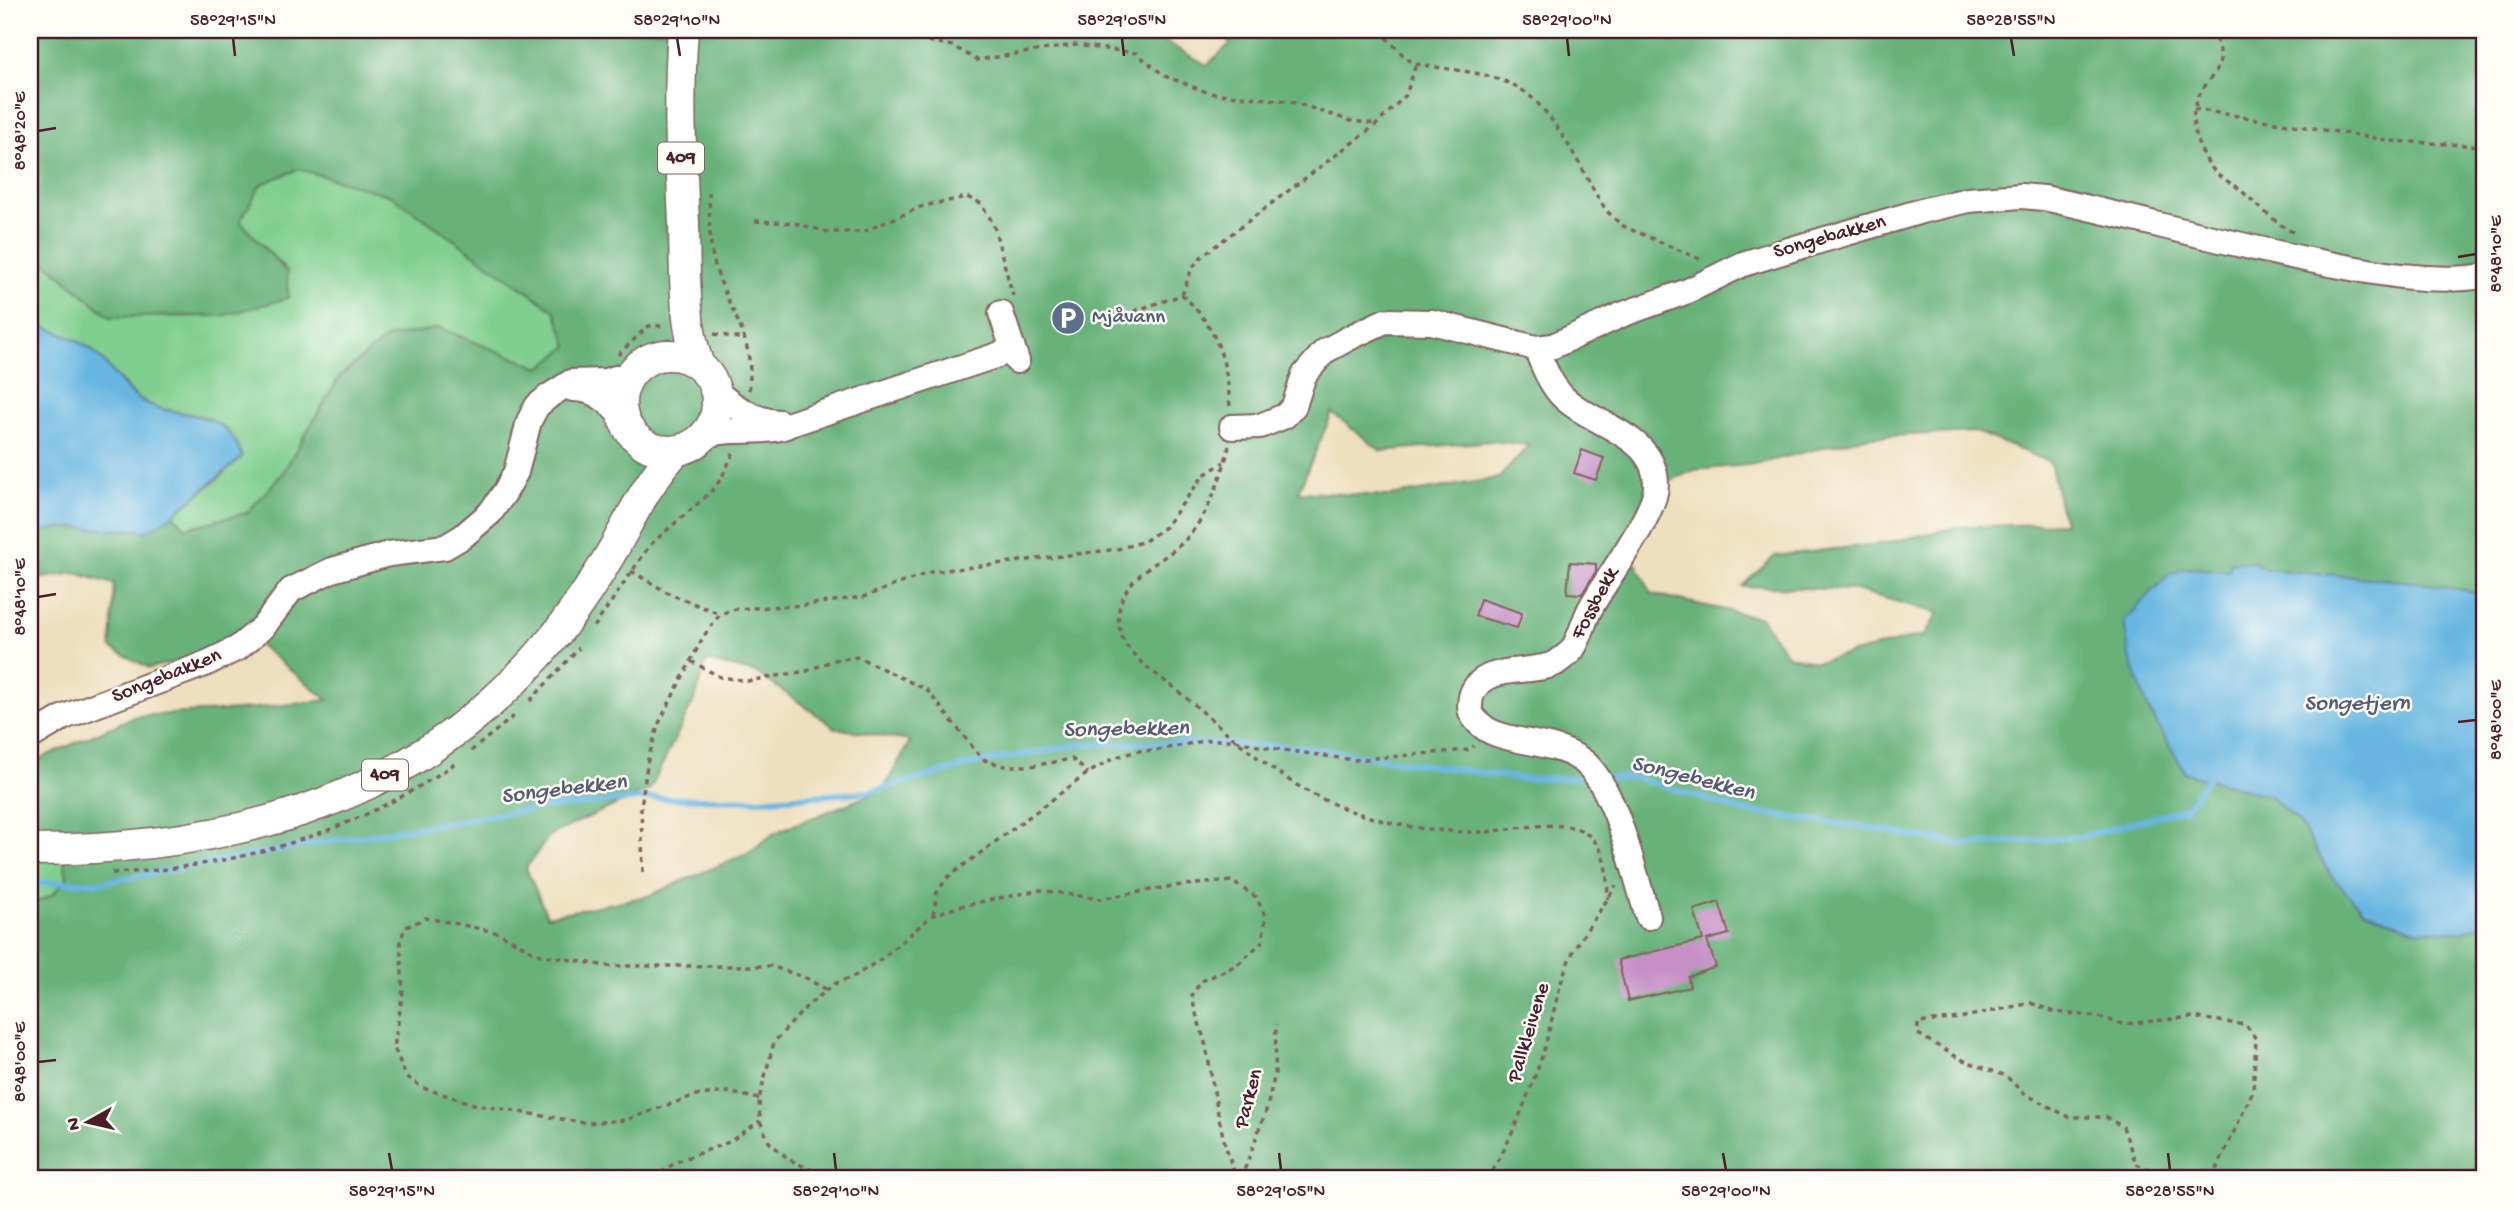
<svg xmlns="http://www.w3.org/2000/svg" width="2514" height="1209" viewBox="0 0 2514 1209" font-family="'Gochi Hand',sans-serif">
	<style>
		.green { fill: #80cf8f; stroke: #65775d; stroke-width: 2 }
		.forest { fill: #68b27a; stroke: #596852; stroke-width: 2; fill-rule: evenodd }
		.water { fill: #66b6e1; stroke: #586a86; stroke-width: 2 }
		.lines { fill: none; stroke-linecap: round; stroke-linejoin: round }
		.stream { stroke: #66b6e1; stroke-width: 6 }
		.building { fill: #c690c7 }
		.minor-casing { stroke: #83625e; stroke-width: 28 }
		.major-casing { stroke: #83625e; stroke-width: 33 }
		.path { stroke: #83625e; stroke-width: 3.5; stroke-dasharray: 5 5; stroke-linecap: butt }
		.minor { stroke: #fff; stroke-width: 24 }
		.major { stroke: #fff; stroke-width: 30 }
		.ticks { fill: none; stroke: #4a1f2b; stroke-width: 2.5 }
		.labels { text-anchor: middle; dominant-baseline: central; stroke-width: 5; stroke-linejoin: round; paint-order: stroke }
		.shield { fill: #fdfcf7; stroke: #806168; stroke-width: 2 }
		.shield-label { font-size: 19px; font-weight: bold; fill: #4a1f2b }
		.street-label { font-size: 21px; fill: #4a1f2b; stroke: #fdfcf7 }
		.service-label { font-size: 21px; fill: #4e5e75; stroke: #fdfcf7; text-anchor: start }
		.water-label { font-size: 23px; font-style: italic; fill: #555b74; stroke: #fdfcf7 }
		.neatline { fill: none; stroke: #4a1f2b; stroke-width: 2.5 }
		.ticks-label { font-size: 18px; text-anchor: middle; fill: #4a1f2b }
	</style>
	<rect width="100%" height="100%" fill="#fdfcf7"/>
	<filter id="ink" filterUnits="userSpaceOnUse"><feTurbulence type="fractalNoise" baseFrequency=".0143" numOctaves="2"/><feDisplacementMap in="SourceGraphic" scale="14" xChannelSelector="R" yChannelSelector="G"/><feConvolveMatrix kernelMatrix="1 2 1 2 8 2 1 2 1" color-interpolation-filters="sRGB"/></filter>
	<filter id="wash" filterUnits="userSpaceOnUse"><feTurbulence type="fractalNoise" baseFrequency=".00686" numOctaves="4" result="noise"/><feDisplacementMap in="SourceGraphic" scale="28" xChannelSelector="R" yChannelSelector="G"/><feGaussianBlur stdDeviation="1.57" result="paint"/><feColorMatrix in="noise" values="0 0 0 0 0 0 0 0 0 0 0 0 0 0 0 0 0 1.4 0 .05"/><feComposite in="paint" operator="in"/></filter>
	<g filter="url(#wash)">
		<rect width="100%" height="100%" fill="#eedfbe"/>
		<path class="green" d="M299 169 392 196 555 311 569 346 540 368 439 328 340 376 282 474 247 513 186 528 173 515 225 473 211 418 157 408 136 397 91 349 30 322V261L38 256 110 317 287 272 240 221 261 184Z
			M30 835 63 851 67 879 52 895 30 905Z"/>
		<path class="forest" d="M30 30H1144L1207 65 1230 44 1222 30H2484V594L2415 582 2266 569 2254 562 2229 571 2189 568 2148 709 2186 773 2270 796 2300 823 2331 876 2460 932 2484 924V1179H30V905L52 895 67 879 63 851 30 835V763L136 716 238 710 328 700 258 644 149 668 111 648 114 584 75 573 30 580V533L68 527 146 531 173 515 186 528 247 513 282 474 340 376 386 338 439 328 540 368 568 346 555 311 392 196 299 169 261 184 240 221 287 272 288 298 222 316 110 317 38 256 30 261ZM1332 413 1381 451 1492 441 1529 445 1499 478 1390 496 1298 492ZM1976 432 2050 462 2064 523 1958 527 1886 543 1775 556 1742 586 1855 590 1938 613 1925 635 1817 662 1787 655 1761 618 1652 594 1632 556 1656 487 1694 470 1757 464 1865 437ZM706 661 757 673 836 728 910 741 883 790 776 832 748 853 648 896 547 916 526 868 550 835 650 789 696 696Z"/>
		<path class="water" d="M30 322C44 326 83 341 93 351 109 364 120 386 137 398 175 424 224 400 242 457L173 515 147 531 68 527 30 533Z
			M2231 562H2254L2266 569 2415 582 2484 594V924L2460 932 2416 930 2364 911 2331 876 2300 823 2270 796 2186 773 2148 709 2129 655 2124 621 2169 574 2188 568 2229 571Z"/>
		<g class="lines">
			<path class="stream" d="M1606 778 1635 777 1743 811 1857 826 1966 845 2081 837 2186 808 2207 779
				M30 883 105 882 318 843 534 809 648 798 757 800 869 792 977 763 1083 744 1192 743 1302 747 1523 779 1588 778"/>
		</g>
		<g id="blocks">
			<path class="building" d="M1582 450 1604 458 1596 480 1574 473Z
				M1570 562 1596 564V571L1582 594 1567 593Z
				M1480 599 1522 613 1517 628 1475 616Z
				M1719 902 1729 934 1707 940 1716 967 1688 977 1690 987 1628 1001 1618 960 1703 940 1694 910Z"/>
		</g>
	</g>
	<g filter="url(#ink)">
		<use href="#blocks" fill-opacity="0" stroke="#83625e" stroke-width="2"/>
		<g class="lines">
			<g class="minor-casing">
				<path id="minor" d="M1001 313 1017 361
					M1536 348C1543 366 1551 386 1565 399 1595 426 1656 435 1656 485 1656 515 1604 581 1589 611 1583 623 1580 639 1572 650 1569 654 1560 660 1556 663 1531 676 1470 660 1470 707 1470 718 1484 729 1494 733 1522 744 1554 742 1580 759 1615 781 1635 877 1648 917
					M573 389C596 389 608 401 623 418
					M716 391C732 406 756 421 779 422
					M1232 427 1260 426 1285 416 1294 406 1304 375 1325 351 1353 336 1385 321 1432 322 1536 348 1553 346 1621 315 1688 291 1743 264 1782 252 1925 210 1968 200 2021 196 2044 198C2138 218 2230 245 2325 263 2377 273 2431 284 2484 276
					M706 435C733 426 769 436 790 424L1013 350
					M30 737 64 717 205 664 238 648 263 627 291 590 332 570 389 554 445 547 462 537 490 513 505 492 516 472 529 421 537 406 549 396 571 382 605 381 630 374"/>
			</g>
			<g class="major-casing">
				<path id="major" d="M683 30C678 94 681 158 684 223 685 271 683 320 699 366
					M621 403a48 48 0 1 1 96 0a48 48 0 1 1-96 0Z
					M30 850C236 849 423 801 558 632 578 606 597 578 614 548 633 514 649 480 676 451"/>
			</g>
			<path class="path" d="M890 30 907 37 953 46 977 60 1075 45 1136 53 1165 76 1209 93 1289 101 1351 121 1377 124
				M1379 30 1406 58 1416 64C1449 70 1487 71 1517 87 1544 101 1569 145 1584 172 1597 195 1602 211 1625 227L1702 260
				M2211 30C2236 72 2204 72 2195 107 2189 128 2201 156 2215 172 2220 178 2230 182 2237 187 2257 204 2273 222 2296 234
				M2194 109 2393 141 2484 146
				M709 192C710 219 708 247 717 272 732 317 755 338 749 391
				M755 221 794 223 828 232H863L923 206 967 197 980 203 993 223 1013 296
				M1182 295 1192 268 1202 256 1377 124 1406 95 1416 64
				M1134 311 1182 295C1217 326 1227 361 1230 407
				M714 334 745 339
				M618 355 647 327 653 325 665 327
				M1229 446C1222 477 1209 512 1188 537 1165 563 1123 573 1119 612 1114 651 1154 671 1179 692 1220 726 1259 763 1305 790 1344 812 1392 826 1436 830 1452 831 1469 833 1484 832 1509 830 1563 818 1584 832 1607 846 1607 875 1608 899
				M631 571 670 594 720 614
				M594 627 650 545 710 493 721 479 734 452
				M691 661 720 677 748 681 807 671 834 660 858 657 927 690 982 759 1004 766H1031L1072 759 1088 773
				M530 701 579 648
				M471 751 514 716
				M643 872 641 807 648 759 659 723 703 637 720 614 736 609 805 605 863 597 931 572 1118 549 1145 541 1165 527 1204 475 1224 462
				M112 873C231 869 356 833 454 764
				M933 915 937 892 948 877 1088 773 1116 757 1138 751 1158 750 1209 740H1235L1262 747 1354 760 1467 750 1474 746
				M2031 1003 2055 1012 2099 1017 2123 1024 2193 1017 2246 1025 2256 1039 2253 1091 2212 1179 2182 1170 2166 1175 2136 1164 2123 1127 2106 1117H2069L2023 1093 2006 1076 1960 1059 1918 1034V1023L1959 1018Z
				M759 1099 728 1092 696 1095 626 1120 586 1123 477 1105 423 1088 406 1076 394 1048 403 990 400 940 406 927 426 918 458 924 499 933 537 954 607 966H770L804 977 827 990
				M653 1179 676 1162 729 1142 760 1121
				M831 1179 790 1160 769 1142 760 1121 759 1099 774 1042 807 1006 836 983 855 976 881 959 933 915 961 906 1040 890 1100 899 1173 886 1231 881 1256 897 1266 917 1262 942 1237 965 1202 981 1192 994C1194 1013 1202 1029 1206 1047 1215 1092 1219 1136 1237 1179
				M1241 1179 1266 1111 1275 1074 1276 1024
				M1488 1179C1510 1142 1528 1098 1542 1056 1552 1025 1557 987 1570 958 1583 932 1602 910 1616 885
				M2443 1179 2456 1177 2484 1166"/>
			<use href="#minor" class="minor"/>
			<use href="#major" class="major"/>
		</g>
	</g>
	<path class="ticks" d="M233 38 235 56M677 38 680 56M1122 38 1124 56M1567 38 1569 56M2011 38 2014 56M38 131 56 128M2458 257 2476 254M38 597 56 594M2458 722 2476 720M38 1062 56 1060M389 1153 392 1170M834 1153 836 1170M1279 1153 1281 1170M1723 1153 1726 1170M2168 1153 2170 1170"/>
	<defs>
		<g id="parking-disc" transform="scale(1.75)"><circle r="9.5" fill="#5c6f8a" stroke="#fdfcf7"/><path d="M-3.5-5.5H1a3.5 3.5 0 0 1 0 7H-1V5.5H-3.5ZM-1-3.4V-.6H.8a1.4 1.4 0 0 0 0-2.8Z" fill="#fff"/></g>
	</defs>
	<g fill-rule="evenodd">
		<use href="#parking-disc" x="1068" y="318"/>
	</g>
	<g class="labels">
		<g class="shield">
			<rect x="658" y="142.5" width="46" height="31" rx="5"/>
			<rect x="362" y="759.5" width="46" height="31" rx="5"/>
		</g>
		<g class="shield-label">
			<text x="681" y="158">409</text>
			<text x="385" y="775">409</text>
		</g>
		<g class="street-label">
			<text transform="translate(1830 238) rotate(-16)">Songebakken</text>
			<text transform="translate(1596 604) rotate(-62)">Fossbekk</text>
			<text transform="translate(167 677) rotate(-22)">Songebakken</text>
			<text transform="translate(1530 1033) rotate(-73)">Pallkleivene</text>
			<text transform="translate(1250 1099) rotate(-75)">Parken</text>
		</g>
		<g class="service-label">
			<text x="1092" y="318">Mjåvann</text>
		</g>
		<g class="water-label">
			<text x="2357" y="704">Songetjern</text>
			<text transform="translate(1126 730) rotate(-1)">Songebekken</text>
			<text transform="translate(1693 779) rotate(14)">Songebekken</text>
			<text transform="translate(564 790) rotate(-7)">Songebekken</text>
		</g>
	</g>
	<rect width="2514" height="1209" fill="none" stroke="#fdfcf7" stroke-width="77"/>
	<g transform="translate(88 1122) rotate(262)" stroke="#fdfcf7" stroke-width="5" paint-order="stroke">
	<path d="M0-5L12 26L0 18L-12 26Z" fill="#4a1f2b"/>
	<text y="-10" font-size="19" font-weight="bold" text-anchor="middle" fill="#4a1f2b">N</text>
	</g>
	<rect x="38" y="38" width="2438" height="1132" class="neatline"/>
	<g class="ticks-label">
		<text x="233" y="25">58°29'15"N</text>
		<text x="677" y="25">58°29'10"N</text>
		<text x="1122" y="25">58°29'05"N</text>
		<text x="1567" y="25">58°29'00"N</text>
		<text x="2011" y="25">58°28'55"N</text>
		<text transform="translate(19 131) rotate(-90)" y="6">8°48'20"E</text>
		<text transform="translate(2495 254) rotate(-90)" y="6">8°48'10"E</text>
		<text transform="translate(19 597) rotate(-90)" y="6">8°48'10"E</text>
		<text transform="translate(2495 720) rotate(-90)" y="6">8°48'00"E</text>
		<text transform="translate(19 1062) rotate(-90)" y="6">8°48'00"E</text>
		<text x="392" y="1196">58°29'15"N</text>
		<text x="836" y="1196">58°29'10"N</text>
		<text x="1281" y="1196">58°29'05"N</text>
		<text x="1726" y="1196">58°29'00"N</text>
		<text x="2170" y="1196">58°28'55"N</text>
	</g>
</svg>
